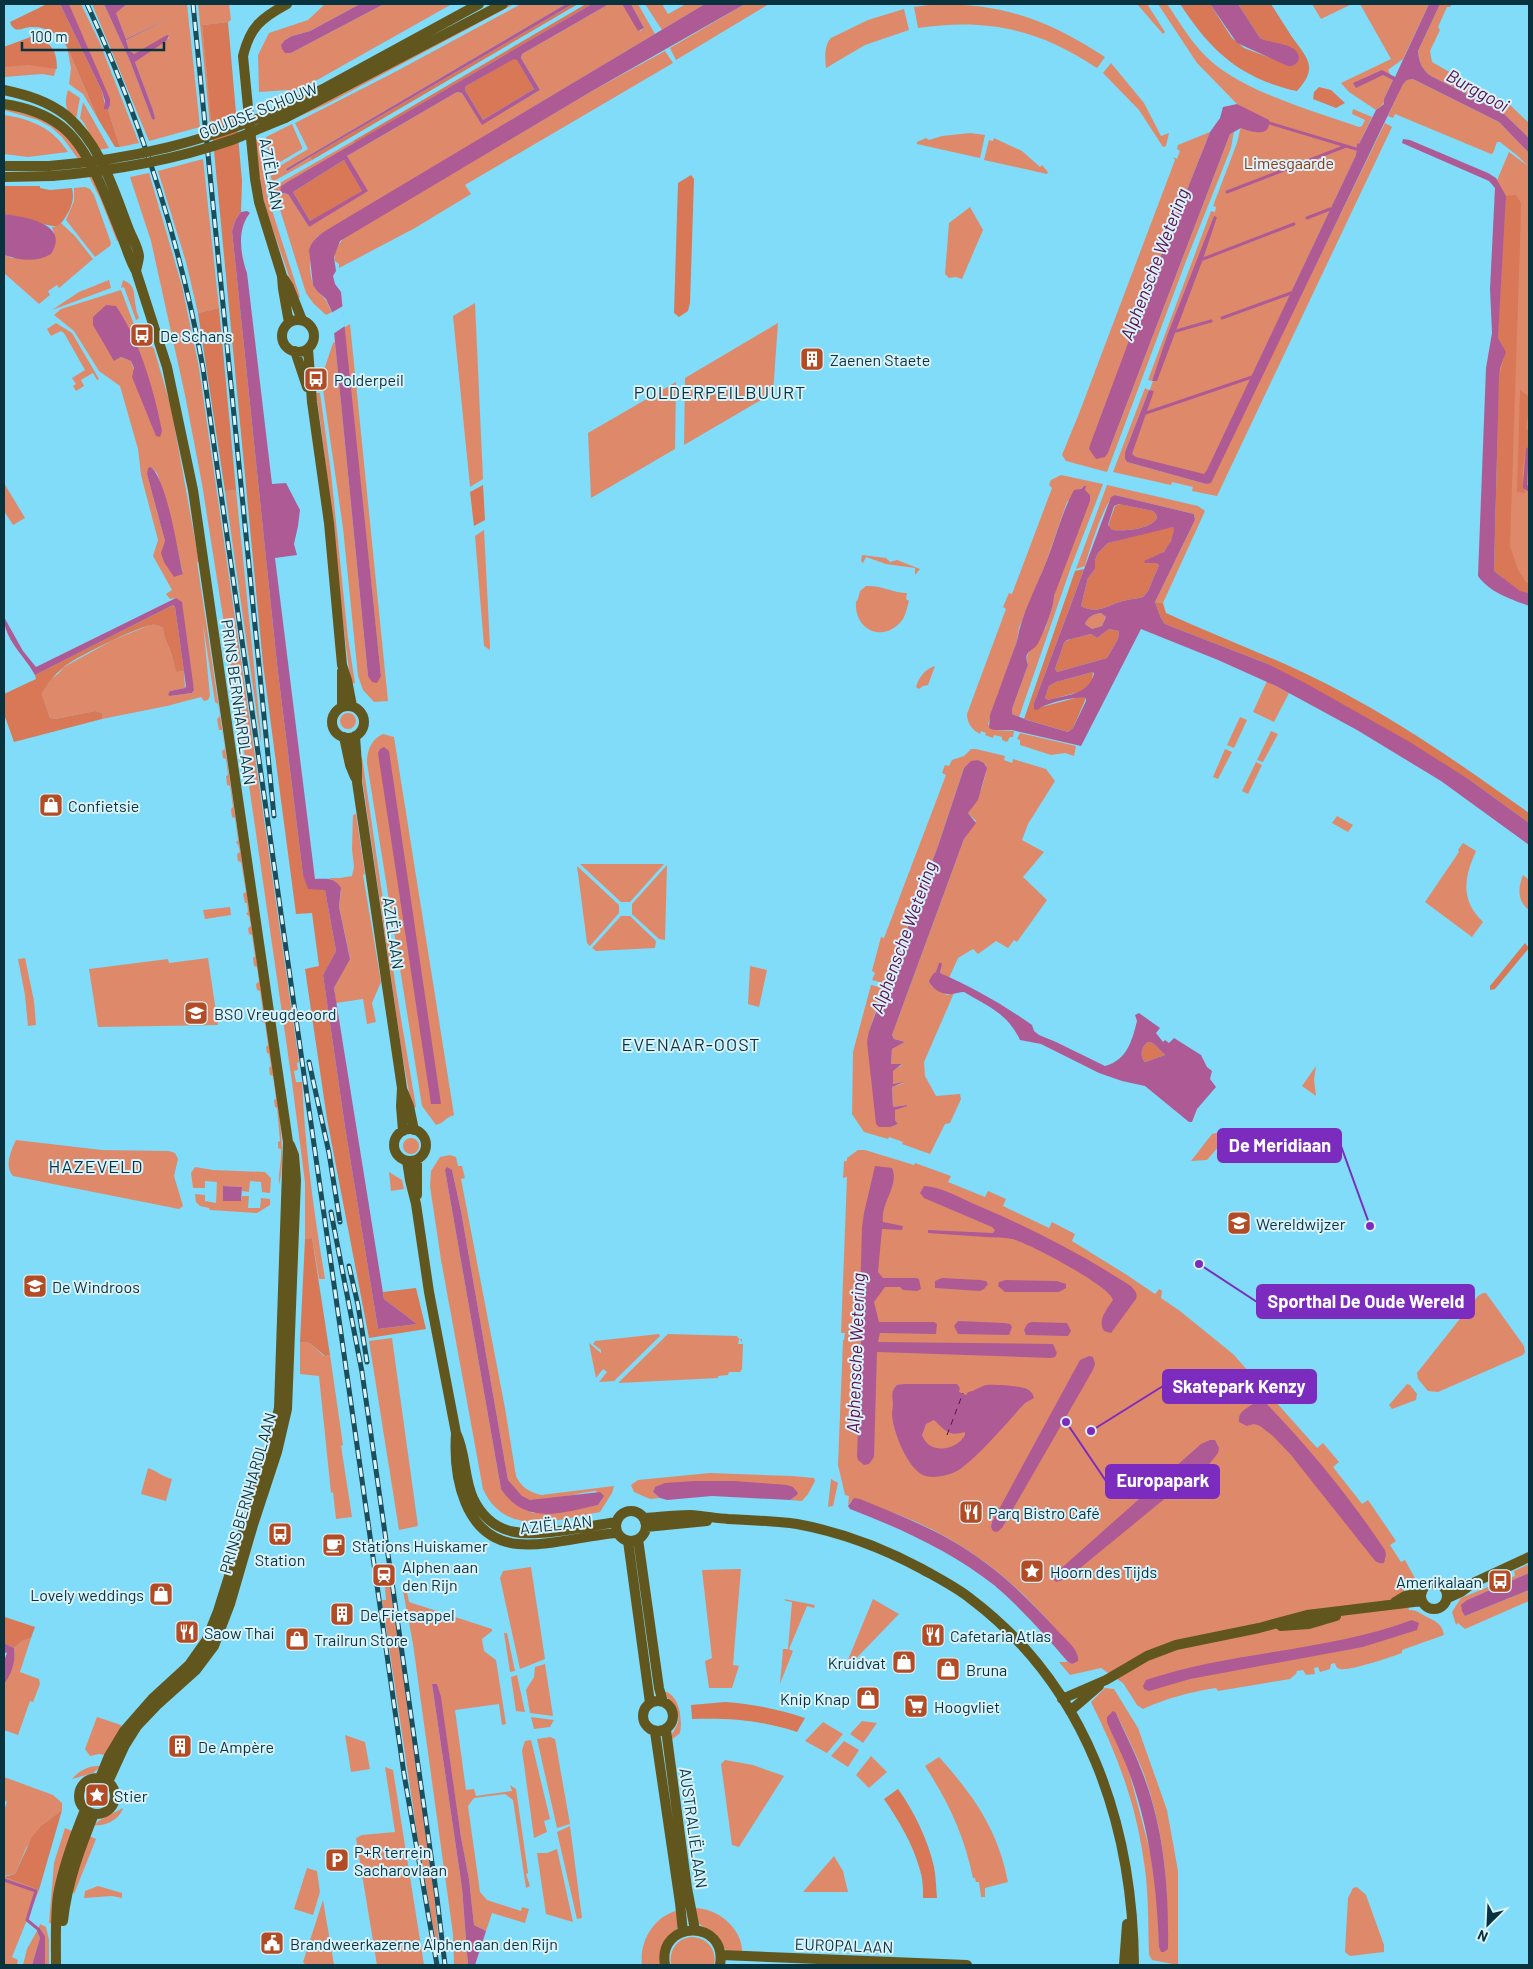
<svg xmlns="http://www.w3.org/2000/svg" width="1533" height="1969" viewBox="0 0 1533 1969" font-family="Barlow,sans-serif">
	<style>
		.green { fill: #df896b; fill-rule: evenodd }
		.forest { fill: #d87856 }
		.water { fill: #ae5b95; fill-rule: evenodd }
		.pier { fill: #80dcf8 }
		.lines { fill: none; stroke-linecap: round; stroke-linejoin: round }
		.stream { stroke: #ae5b95; stroke-width: 3 }
		.ferry { stroke: #5e104b; stroke-width: 1; stroke-dasharray: 6 5; stroke-linecap: butt }
		.secondary { stroke: #61571e; stroke-width: 10 }
		.rail-casing { stroke: #1b4d5a; stroke-width: 5 }
		.rail { stroke: #d9f2fb; stroke-width: 3; stroke-dasharray: 9; stroke-linecap: butt }
		.secondary-bridge { stroke: #61571e; stroke-width: 10 }
		.labels { text-anchor: middle; dominant-baseline: central; stroke-width: 4; stroke-linejoin: round; paint-order: stroke }
		.street-label { font-size: 16px; fill: #08323d; stroke: #d9f2fb }
		.park-label { font-size: 16px; fill: #8f3714; stroke: #d9f2fb }
		.poi-label { font-size: 16px; fill: #08323d; stroke: #d9f2fb; text-anchor: start }
		.water-label { font-size: 18px; font-style: italic; fill: #5e104b; stroke: #d9f2fb }
		.neighbourhood-label { font-size: 18px; letter-spacing: 1px; fill: #08323d; stroke: #d9f2fb }
		.leader { fill: none; stroke: #7b2cbf; stroke-width: 2 }
		.callout-dot { fill: #7b2cbf; stroke: #d9f2fb; stroke-width: 2 }
		.callout { fill: #7b2cbf; stroke: #7b2cbf; stroke-width: 2 }
		.callout-label { font-size: 18px; text-anchor: middle; font-weight: bold; fill: #fff }
	</style>
	<rect width="100%" height="100%" fill="#80dcf8"/>
	<path class="green" d="M69 4H81L99 41 139 143 120 147 108 110 110 105Z
		M92 4H104L130 61 152 119 154 120 155 118 153 110 135 62 169 38V36L134 54 129 50 126 40 174 16 126 39 116 13 127 4H187L200 127 149 141Z
		M198 4H229L231 20 228 22 202 25 212 125H210Z
		M325 4H360L310 31 292 36 285 40 291 53 384 4H452L310 84 292 92 288 90 259 92 258 55 269 33 308 20Z
		M510 4H514L327 104 287 122Z
		M521 4H566L286 169 287 171 310 157 312 160 272 182 270 172 308 149 295 123 393 73Z
		M609 4H622L640 31 644 28 631 4H638L655 34 318 236C308 245 308 273 314 286 316 291 321 294 324 298 328 302 329 308 332 312L326 315 313 303 306 293 273 187 353 141 355 143 281 186 282 194H288L309 227 347 156 457 92 462 93 482 124 540 90 521 58 522 54Z
		M645 4H662L668 14 686 4H705L662 30Z
		M745 4H769L676 60 670 48Z
		M937 4C1005 4 1048 20 1105 57L1097 68C1039 29 987 18 918 28L914 7Z
		M1137 4H1147L1165 32 1163 34Z
		M1158 4H1167C1181 24 1193 46 1212 62 1248 93 1314 111 1359 127L1362 126 1365 120 1352 114 1353 109 1372 117 1359 144H1357L1356 155 1260 359 1207 478 1133 459 1127 453 1188 284 1152 381 1148 380 1211 211 1215 212 1216 207 1213 206 1237 143 1245 109 1237 104 1197 63Z
		M1312 4H1352L1321 19Z
		M1360 4H1429L1403 59 1388 70 1393 80 1384 99V103L1376 110 1349 92 1341 83 1391 59Z
		M1440 4H1452L1450 7H1447L1438 27 1440 30 1430 51 1432 62 1460 78V82L1480 92 1482 90 1509 104 1529 123V138L1502 112 1431 76C1422 70 1419 62 1418 51Z
		M904 9 909 30 865 45 826 68C825 58 824 45 831 38L868 20Z
		M31 37C53 41 61 54 54 76L42 74 4 77V47Z
		M67 47 98 119 83 94 69 84 71 68Z
		M665 51 673 63 465 185 471 194 415 228 339 268V264L335 261C333 251 339 242 347 236L592 91Z
		M1111 63 1144 103 1161 136 1169 133 1166 146 1163 147 1139 110 1103 73Z
		M1413 79 1499 122 1529 153V599L1504 587 1493 349 1495 185 1509 152 1528 166 1519 157 1500 142H1497L1493 153 1491 154 1395 114 1393 118 1388 116 1403 83 1407 80Z
		M68 90 80 98 76 119C65 111 64 103 68 90Z
		M83 102 109 148 98 150C92 140 88 127 80 118Z
		M4 108 43 119 65 134 81 152 120 240 117 241 100 198 84 167 62 137 51 127 38 120 4 110Z
		M4 115C31 119 53 128 68 152L28 157 4 154Z
		M1385 123 1392 127 1217 496 1192 491 1193 487 1172 482 1171 485 1113 472 1145 388 1149 390 1125 452V459L1127 462 1206 484 1210 481 1250 392 1279 340Z
		M292 124 302 147V149L270 168 266 137Z
		M1234 131 1231 148 1186 261 1107 472 1066 461 1062 455 1080 411 1175 160 1173 157 1177 159 1180 151 1177 149 1178 145 1210 132 1158 263 1108 453 1230 134Z
		M970 133 985 135 980 158 917 144V142L926 138 929 140 942 136Z
		M994 138 1022 151 1040 167 1042 165 1048 172 1047 174 984 160 989 140 993 141Z
		M259 139 267 195 300 297 297 299 266 210 259 177 255 141Z
		M203 159 219 308 198 313 186 262 158 171Z
		M149 173 182 286 199 368 299 1062 297 1063 298 1070 294 1071 296 1082H302C305 1148 314 1213 325 1279H319L312 1238 305 1239V1182L291 1075 243 744 202 484 185 395 151 241 130 177Z
		M85 187 90 189 94 195 111 243 110 246 95 257 66 220 74 201V188Z
		M970 207 983 230 962 279 956 277 949 278 945 274 949 223Z
		M61 223 75 236 93 259 59 288 57 285 48 291 50 295 39 304 4 273V255L12 258 47 256 53 249 54 233 52 227 57 226Z
		M109 280 111 288 52 310 79 292Z
		M123 280C137 286 133 294 136 307 136 311 138 315 139 318L136 320 124 287 121 288Z
		M121 290 141 343 148 342 154 349 171 407 199 562H197L271 1053C275 1090 288 1151 279 1185 278 1172 282 1161 281 1149L278 1148V1142L280 1141 277 1108 275 1107 274 1100 276 1099 273 1076 270 1075 269 1068 271 1066 269 1054 267 1053 266 1047 268 1045 265 1023 262 1022 261 1013 263 1012 260 991 257 990 256 984 259 982 257 967 254 966 253 958 255 956 252 935 249 934 248 928 251 926 249 916 246 914 248 912 247 903H245L243 894 246 892 241 862 238 861 237 854 240 852 238 844 236 843 238 840 235 818 232 817 231 809 233 807 230 786 227 785 226 776 228 775 226 759 223 758 222 751 225 749 222 730H219L217 719 220 716 218 704 215 702 203 624 210 696 208 700 204 701 201 697 167 706 102 719V713L95 711 55 719 50 718 42 694 47 682 58 674 64 667 113 640 150 625H157L163 628C164 641 169 645 172 656 174 662 174 667 178 672L184 671 185 688 170 691V696L192 693 194 690 176 598 170 599 166 594 172 590 153 556 158 540 141 475 138 449 120 386 99 371 74 331 54 315 61 309ZM124 318 156 436 131 361 121 357 114 361ZM151 467 157 473 167 504 183 574 165 541 147 474Z
		M475 303 483 479 470 487 453 316Z
		M56 323 72 333 99 379 97 380 93 373 81 380 84 386 76 391 73 386 76 384 72 378 85 370 64 333 61 331 51 336 47 329Z
		M778 323 773 393 684 445 685 378Z
		M350 324 388 701 374 702 363 690 358 676 343 528 321 376V370H324L333 343 335 342 368 676H381L344 328Z
		M676 382 675 449 591 498 588 433Z
		M316 393H320L331 473 348 638 355 683 351 684C337 587 331 490 316 393Z
		M1061 475 1103 484 1071 567 1019 717 1012 714V709L1028 665C1023 650 1040 640 1046 627 1048 621 1054 601 1054 596L1085 490 1084 486 1067 502 1047 560 1019 628 1017 641 988 724 994 730 1014 731 1013 737H1010L1007 742 1002 740V737L994 735 993 738 985 735 986 733 981 731 980 734C972 730 967 723 967 714L1006 609 1003 607 1009 593 1012 594 1052 488 1049 485 1051 480Z
		M4 483 25 518 13 525 4 511Z
		M1107 485 1198 506 1205 511 1163 603 1155 602 1195 520 1194 514 1115 495C1104 501 1089 552 1085 566L1076 569Z
		M236 490 261 735V743L225 491Z
		M484 530 490 646V650L484 646 475 536Z
		M862 555 886 558 890 562 897 560 920 569 915 575V568L886 564 866 557 863 563 861 561Z
		M866 586C881 585 893 593 907 593L906 599 909 601C907 607 906 614 903 619 885 644 854 631 856 602L858 599 860 591Z
		M1101 613 1106 617 1102 626 1092 629 1085 624C1088 617 1093 614 1101 613Z
		M935 666 928 685 923 686 919 689 916 687C919 677 925 669 935 666Z
		M1267 681 1289 693 1274 722 1253 712Z
		M340 721a8 8 0 1 1 16 0a8 8 0 1 1-16 0Z
		M1240 717 1247 720 1234 748 1227 745Z
		M1271 731 1278 734 1263 762 1257 760Z
		M1020 733 1076 746 1074 756 1065 753 1051 755 1020 745V740L1017 739Z
		M383 734 394 737 454 1115C446 1117 444 1123 436 1125L422 1106 367 763C367 751 371 739 383 734Z
		M971 749H976L1005 756 1004 760 1012 763 1013 759 1046 769 1055 781 1028 824 1022 840 1044 852 1023 877 1047 900 1017 942 1014 940 1008 948 996 941 978 954 973 949 958 958 949 978 940 973 941 968 936 972 931 986 947 995 954 993 924 1062 925 1076 936 1096 960 1094 961 1099 950 1123 945 1124 930 1154 902 1144 903 1142 889 1137 888 1139 864 1132 852 1114 853 1052 871 985 884 988 869 1031 879 1127H891L898 1124 895 1120V1110L906 1105 893 1107 892 1087 904 1083 893 1084 892 1071 902 1065V1064H891L892 1049 905 1042 894 1039 892 1035 964 839 976 821 968 813C970 807 975 805 977 800 980 794 989 769 985 764 984 763 979 761 978 760L964 768 938 846 886 984 872 980 875 973 872 971 881 937 884 938 946 775 942 773 945 765 949 766 952 760 964 756Z
		M1225 749 1232 752 1218 779 1213 777Z
		M359 757H362L397 995 416 1107 412 1108 402 1054Z
		M1256 762 1262 765 1248 794 1242 791Z
		M356 814 365 874 363 875 381 982 372 1003 376 1022 367 1024 363 999 336 1003 334 988 350 958 339 907 341 891 336 882 329 878H340L352 876 354 867 352 849 353 815Z
		M1337 816 1353 825 1348 832 1332 823Z
		M1463 843 1476 851C1464 878 1460 900 1483 922L1472 937 1425 902 1459 852 1458 850Z
		M580 864H664L630 902H621Z
		M667 865 665 940 659 939 632 914V904Z
		M577 866 619 905V913L590 946 587 943Z
		M1523 875 1529 880V910C1517 901 1518 888 1523 875Z
		M230 907 231 915 205 919 203 910Z
		M621 916H630L656 941 655 948 596 951 592 948Z
		M25 958 34 1001 36 1025 28 1026 25 995 18 959Z
		M208 958 218 1025 98 1027 89 969 168 959 169 963Z
		M750 966 767 970 759 1007 748 1004Z
		M1316 1066 1314 1079 1316 1096 1302 1086Z
		M1224 1131 1226 1138 1207 1160 1191 1161 1212 1134Z
		M403 1146a8 8 0 1 1 16 0a8 8 0 1 1-16 0Z
		M16 1140 102 1150 169 1151 175 1153 178 1159 174 1176 183 1206 179 1209 13 1176C4 1167 11 1150 16 1140Z
		M858 1150H865L914 1165 915 1163 951 1176 948 1182 985 1197 988 1191 1006 1199 1003 1206 1049 1228 1052 1222 1075 1234 1072 1241 1127 1275 1155 1294 1159 1289 1162 1291 1161 1298 1180 1311 1233 1354 1317 1448 1323 1443 1339 1462 1333 1467 1362 1504 1368 1500 1396 1541 1390 1545 1401 1562 1405 1560 1416 1580 1413 1586 1404 1589 1409 1610C1416 1610 1418 1612 1425 1616 1435 1621 1442 1623 1444 1635L1402 1650V1653C1391 1657 1350 1671 1340 1669 1336 1668 1336 1666 1335 1663L1331 1664 1330 1669 1320 1672 1318 1667 1314 1668 1315 1674 1306 1675 1303 1670 1297 1671 1296 1674 1290 1679 1218 1691 1216 1688C1190 1692 1167 1698 1143 1709L1137 1705 1123 1683 1101 1668 1070 1675 1059 1662H1068L1072 1664 1077 1653C1055 1628 1031 1600 1006 1579 963 1542 907 1512 851 1501L848 1505 849 1496 845 1495 838 1465 843 1340H844L845 1333H841L847 1177 843 1178 844 1161H847V1158Z
		M450 1155 456 1157 458 1166H462L465 1178 461 1179 505 1408 516 1476C521 1487 529 1492 541 1495L614 1486 612 1493 600 1512C557 1520 505 1538 483 1489L441 1260 430 1186 431 1171 440 1157ZM445 1170H452L461 1211 508 1480C513 1488 520 1498 530 1500 547 1503 579 1492 596 1491L602 1499 598 1505 550 1513H532L501 1489Z
		M195 1167 213 1170 265 1172 271 1178 270 1193 262 1192 261 1182 250 1181 249 1192 242 1191V1187L223 1186 241 1201 242 1196H249L248 1208H260L261 1198 270 1199V1205L257 1213 210 1210 209 1208 200 1206 196 1202 195 1194 205 1195V1201L216 1203 217 1182 205 1181V1188H193L191 1173Z
		M389 1172 402 1180 404 1189 391 1191Z
		M1483 1293H1486L1524 1346 1525 1352 1523 1355 1438 1392 1428 1391 1418 1379 1417 1373 1478 1296Z
		M659 1334 660 1336 614 1381 599 1382 607 1372 603 1369 596 1378 589 1343 601 1353V1350L593 1344 595 1341Z
		M668 1334 737 1336 739 1339H742V1343L741 1340 739 1339 738 1344H743L742 1369 740 1372H729L728 1375 718 1376V1378L618 1383Z
		M392 1338 418 1526 399 1530 369 1341Z
		M300 1342 310 1343 324 1356 330 1355 343 1445 341 1446 352 1517 336 1519 333 1492 331 1493 319 1376 300 1374Z
		M1407 1384 1410 1385 1417 1394 1416 1400 1392 1409 1389 1405Z
		M148 1468C157 1471 163 1477 172 1479L166 1501 141 1494Z
		M710 1473 792 1476 814 1478 815 1481 808 1494 802 1501 790 1500 796 1496 655 1487 653 1492 660 1498 650 1499 634 1492 631 1485 638 1480Z
		M831 1479 838 1483 833 1506 828 1507Z
		M1529 1564V1573L1467 1600 1465 1616 1529 1590V1601L1465 1629 1458 1623 1456 1625 1452 1612 1461 1598 1515 1576 1514 1571Z
		M531 1567 545 1659 520 1669 500 1578 503 1571Z
		M741 1569 733 1665 739 1666 732 1688H709L705 1661 712 1658 702 1570Z
		M390 1586 434 1894 440 1955H438L418 1840 382 1600H386L385 1587Z
		M403 1591 407 1592 409 1602 492 1629V1631L482 1639 484 1651 496 1660 506 1724 502 1725 499 1704 455 1710 466 1790 474 1789 476 1796 512 1791 510 1785 516 1789 528 1873 526 1874 530 1886 526 1888 513 1800 505 1794 474 1798 468 1806 480 1892 487 1900 521 1911 522 1907 529 1909 525 1923 492 1913 486 1931 474 1925 469 1879 461 1837 446 1735 437 1684H432L462 1888 468 1965H454L453 1934 413 1644Z
		M784 1599 815 1605 814 1608 807 1606 789 1649 793 1651 780 1684 783 1649H788L792 1602 786 1601Z
		M873 1599 899 1614 843 1672Z
		M504 1633H507L515 1671 510 1672Z
		M31 1638 20 1672 39 1679 40 1684 33 1702 30 1701 18 1735 4 1730C4 1717 1 1699 4 1686 7 1672 17 1663 14 1648L22 1641Z
		M545 1664 553 1716 530 1713 526 1690 534 1677 535 1667Z
		M517 1675 525 1712 516 1711 511 1677Z
		M1105 1688 1114 1689 1138 1728 1167 1810 1178 1871V1965L1152 1960 1149 1955C1148 1922 1149 1889 1143 1856 1135 1801 1116 1752 1091 1702ZM1116 1713C1125 1732 1134 1750 1142 1769 1164 1828 1170 1889 1166 1951H1161L1159 1947 1158 1901 1151 1855 1128 1768Z
		M663 1691C679 1693 683 1719 680 1733L670 1741C671 1733 676 1729 678 1722 681 1709 668 1701 663 1691Z
		M97 1717 121 1725 120 1733 106 1755 99 1754 90 1756 85 1749Z
		M531 1717 554 1720 550 1727 534 1729Z
		M862 1721 877 1723 863 1743 850 1734Z
		M823 1722 843 1734 827 1753 805 1741Z
		M345 1735 365 1742 370 1769 351 1772Z
		M550 1737 555 1739 570 1824 557 1828 537 1739Z
		M531 1740 550 1819 544 1821 547 1832 534 1838 522 1750 525 1741Z
		M844 1741 859 1750 848 1767 831 1756Z
		M871 1756 887 1772 869 1788 856 1775Z
		M939 1757C974 1796 998 1830 1008 1882L985 1888V1897H981L979 1882H976L975 1878H973C964 1835 949 1803 925 1766Z
		M725 1760 753 1765 784 1776 739 1847 732 1845 721 1764Z
		M96 1766H101L93 1773 72 1779C79 1771 86 1767 96 1766Z
		M385 1767 393 1770 424 1965H377L356 1838 362 1835 395 1832Z
		M4 1777 53 1795 62 1803V1810L42 1825 26 1848 15 1874 4 1876V1811L7 1802 4 1800Z
		M87 1796a10 10 0 1 1 20 0a10 10 0 1 1-20 0Z
		M123 1808C120 1819 105 1827 94 1825L100 1820Z
		M570 1826 582 1918 577 1919 557 1832Z
		M65 1828 72 1831 54 1924 49 1923 54 1863Z
		M89 1836 96 1839 74 1894 72 1889Z
		M557 1849 573 1922 546 1914 537 1853H547Z
		M834 1856 843 1871 848 1892H803Z
		M307 1868 317 1871 320 1892 313 1915 294 1909Z
		M4 1877 39 1890 12 1957 18 1960 17 1965H4Z
		M98 1886 122 1893V1898L112 1896 84 1898 85 1891Z
		M1357 1887 1366 1895 1384 1945V1952L1350 1956 1345 1952 1348 1898 1353 1888Z
		M323 1900 334 1965H306L303 1962Z
		M693 1908C717 1907 744 1929 742 1954L726 1950 710 1932 698 1923Z
		M679 1910V1926L674 1932 662 1965H642C639 1941 654 1916 679 1910Z
		M40 1924 46 1927 49 1940V1965H45V1936L39 1927Z
		M37 1931 40 1938 32 1965H23L27 1949Z
		M692 1937C708 1938 717 1950 714 1965H671C669 1950 677 1938 692 1937Z"/>
	<path class="forest" d="M47 4H60L102 91 106 110H108L120 147H115L98 119 67 47C59 34 47 26 30 27 26 27 19 31 15 29 12 27 11 25 10 22Z
		M573 4H578L312 160 310 157Z
		M586 4H592L355 143 353 141Z
		M1180 4H1210L1232 38 1244 48 1292 66 1298 54C1288 42 1273 46 1260 38L1238 4H1271C1278 15 1285 26 1292 37 1307 58 1319 67 1297 91 1290 90 1282 87 1275 85 1230 70 1205 42 1180 4Z
		M228 22 242 181 241 212 236 219 232 231 277 664 303 875 325 890 336 951 323 975 345 1127 378 1329 417 1324 384 1299 383 1292 416 1288 426 1329 369 1338 327 1119 305 969 319 966 312 913 296 914 263 664 202 25Z
		M31 37C49 40 57 50 57 69L28 65 4 67V47Z
		M515 58 517 59 534 89 483 120 465 90 466 86Z
		M1319 87 1331 90 1345 103 1336 108 1313 99 1314 92Z
		M344 160 362 191 310 221 293 192Z
		M691 175 694 179 690 303 688 311 679 317 674 313 678 183Z
		M4 186H40V188L50 190 72 188C74 196 73 203 69 211 66 216 62 224 57 226 54 228 11 215 4 214Z
		M1516 195 1521 203 1520 243 1510 546 1518 570 1526 582 1529 583V593L1520 591 1494 571 1499 379C1501 362 1510 355 1498 338L1506 196Z
		M219 308 236 490 225 491 198 313Z
		M1520 390 1528 396 1529 408 1526 428 1529 432V447L1526 448C1524 462 1519 481 1526 493L1517 492Z
		M483 485 485 520 474 526 470 492Z
		M1120 504 1153 511 1156 514 1157 518C1150 530 1125 531 1111 530L1108 526 1115 506Z
		M1173 527 1175 530C1172 539 1168 551 1159 555 1153 558 1150 557 1145 563H1158L1159 565 1148 591 1143 597C1136 599 1130 599 1123 601 1107 605 1098 615 1081 606L1088 578 1095 569V560L1098 553 1108 543 1159 529Z
		M1084 569 1034 703V709L1079 697 1086 698 1073 728 1068 732 1024 719 1075 571Z
		M1155 602 1163 603 1166 613C1225 640 1287 662 1344 693 1409 728 1469 770 1529 813V823L1470 780 1268 664 1165 624 1161 618Z
		M173 605 175 607 184 671 177 672C174 667 174 662 172 656 169 645 164 641 163 628 159 626 156 624 152 625 139 626 74 658 64 667 54 675 47 683 42 694L50 718 55 719 95 711 102 713V719L14 742 4 714V694L36 679 35 675Z
		M1109 629 1119 631 1118 639 1107 658 1057 672 1055 669 1064 643C1070 637 1083 637 1091 634L1097 638Z
		M1093 672 1092 683 1083 691 1048 700 1045 698 1049 686 1056 682Z
		M1525 943 1529 948 1495 989 1490 990V986Z
		M1148 1042 1153 1043 1165 1055 1145 1062C1139 1056 1142 1046 1148 1042Z
		M312 1238 330 1355 325 1356 310 1343 300 1342 305 1239Z
		M5 1617 35 1627 31 1638 22 1641 14 1648 4 1643Z
		M725 1702C753 1704 778 1709 805 1718L797 1732C759 1720 732 1718 692 1719L691 1705Z
		M898 1789C914 1811 928 1840 934 1867 936 1877 936 1888 937 1898H923C923 1889 923 1879 920 1870 913 1844 899 1821 884 1799Z
		M62 1810 39 1890 4 1877 15 1874 32 1837 42 1825Z"/>
	<path class="water" d="M60 4H69L110 99V105L108 110 104 109 105 101 102 91Z
		M104 4H127L116 13 126 39 174 16 126 40 129 50 134 54 167 35 169 36 166 41 135 62 153 110 155 118 154 120 152 119 130 61Z
		M360 4H384L291 53H285L282 49 281 45 285 40 292 36 310 31Z
		M566 4H573L310 157 287 171 286 169Z
		M592 4H609L522 54 521 58 540 90 482 125 462 93 457 92 347 156 368 191 309 227 288 194 280 193 281 186 289 181ZM514 59 517 60 534 89 483 120 465 90 466 86ZM344 160 362 191 310 221 293 192Z
		M622 4H631L644 28 638 31Z
		M705 4H745L592 91 340 241 334 257 336 271 333 276 335 284 341 292 381 676 377 683 372 682 368 676 332 312 326 299 317 291 313 285 309 250C313 237 324 232 335 225Z
		M1210 4H1238L1260 38C1270 44 1297 42 1299 57 1299 62 1296 64 1292 66H1288L1237 43Z
		M1429 4H1440L1418 51C1419 62 1422 70 1431 76L1502 112 1529 138V153L1499 122 1413 79 1407 80 1403 84 1211 483 1206 484 1127 462 1125 459V452L1149 390 1154 391 1132 454 1136 457 1204 474 1207 470 1356 155 1357 143 1359 144 1376 110 1384 104V99L1393 80 1383 75 1356 88 1353 83 1382 70 1395 77Z
		M1237 104 1269 120C1271 138 1251 132 1241 128L1230 134 1108 453 1105 457 1096 459 1089 449 1090 445 1158 263 1210 132 1220 118 1223 107Z
		M1403 139 1410 140 1488 173 1496 178 1506 196 1498 338 1506 352 1500 368 1499 379 1494 571 1520 591 1529 593V606C1511 599 1490 593 1478 576L1486 368 1492 333 1490 289 1495 188 1489 181 1402 143Z
		M247 211 250 213C237 229 240 253 247 273L272 484 286 483 300 510 298 526 294 544 297 555 275 558 315 879C327 879 334 877 341 888L339 907 350 959 334 988 384 1299 417 1324 378 1329 345 1127 323 975 336 951 325 890 308 889 303 875 277 664 232 231 236 219 241 212Z
		M4 214C24 217 71 223 51 254 36 263 19 260 4 255Z
		M1214 216 1217 217 1203 259 1157 381H1152L1167 336Z
		M106 305 116 306C140 341 154 390 162 431L160 437 156 436 132 377 134 368 131 361 121 357 114 361 93 325V317Z
		M1529 447 1527 485 1529 486V492L1523 488V484L1526 448Z
		M151 467C168 483 177 550 183 574L174 577 164 562 161 553 165 541 147 474 148 468Z
		M1084 486H1086L1085 490 1090 495V501L1054 596C1054 607 1043 635 1037 645 1034 649 1030 650 1028 653 1025 657 1027 661 1028 665L1012 709V714L1027 720 1068 732 1073 728 1086 701V698C1075 696 1045 703 1037 710L1034 709V703L1111 497 1115 495 1194 514 1195 520 1155 602 1161 618 1165 624 1268 664 1307 684 1408 741 1470 780 1529 823V845L1441 781 1357 730 1276 686 1218 660 1141 629 1081 746 1012 730H994L989 728 990 715 1017 641C1022 612 1037 586 1047 560 1056 537 1062 512 1074 490L1081 489ZM1119 504 1153 511 1156 514 1157 518C1150 530 1125 531 1112 530L1108 525 1114 506ZM1173 527 1174 530 1171 541 1164 552 1144 561 1145 563H1157L1159 565 1148 591 1143 597C1136 599 1130 599 1123 601 1107 605 1098 615 1081 606L1088 578 1095 569V560L1098 553 1108 543ZM1101 613 1106 617 1102 626 1092 629 1085 624C1088 617 1093 614 1101 613ZM1109 629 1119 631 1118 639 1107 658 1057 672 1055 669 1064 643 1067 640 1091 634 1097 638ZM1093 672 1094 674C1088 695 1066 695 1048 700L1045 698 1049 686 1056 682Z
		M176 598 182 602 194 690 192 693 170 696 168 695 170 691 185 688 186 686 175 607 173 605 35 675C25 656 4 640 4 617L23 651 36 667Z
		M384 747 389 751 441 1104H431L378 753 380 749Z
		M978 760 984 763 987 768 978 800 968 813 976 823 964 839 892 1035 894 1039 905 1042 892 1049 891 1064H902L893 1071V1084L904 1082 892 1087 893 1107 907 1105V1106L895 1110V1120L898 1124 891 1127H879L876 1124 867 1042 869 1031 938 846 964 768 971 761Z
		M939 963H942L940 973C972 987 1004 1005 1032 1025L1034 1031 1039 1035 1056 1042 1105 1066C1127 1060 1132 1041 1137 1021L1135 1015 1139 1013 1160 1028 1156 1033 1163 1042 1165 1040 1169 1043 1174 1038 1201 1055 1207 1067 1212 1071 1210 1079 1216 1087 1197 1109 1192 1122H1189L1145 1086 1122 1081 1099 1073 1041 1044 1020 1040C1007 1013 989 1007 964 992 959 992 953 995 948 994 941 994 931 988 929 981L933 974 936 972ZM1148 1042 1153 1043 1165 1055 1145 1062C1139 1056 1142 1046 1148 1042Z
		M875 1166 892 1168C900 1185 880 1203 883 1222L903 1226 902 1230 882 1229 878 1272 883 1278H916L919 1279 921 1289 917 1291 903 1290 900 1287H885L874 1302 879 1322H934L937 1324 936 1334 880 1333 878 1342 1053 1344 1057 1353 1055 1357 1051 1358 877 1352 874 1457 869 1464 864 1465 858 1460 857 1457 861 1342 859 1334 862 1227 864 1213Z
		M447 1167 452 1170 461 1211 508 1480 522 1496 530 1500 600 1492 604 1496 598 1505C561 1513 526 1526 501 1489L445 1170Z
		M223 1186 242 1187 241 1201H223Z
		M924 1186C941 1187 959 1197 974 1204 1029 1227 1081 1254 1131 1286 1135 1291 1138 1293 1136 1299L1111 1333 1104 1331C1097 1320 1107 1309 1113 1300 1110 1286 1029 1243 1012 1239 1004 1237 994 1238 986 1237 966 1236 947 1234 928 1233V1230L993 1233 995 1230 992 1227 924 1198 920 1193Z
		M942 1278 980 1280 986 1281 988 1284 984 1289 980 1291 935 1288V1281Z
		M1006 1280 1057 1281 1066 1284V1288L1059 1292H1005L998 1286 999 1282Z
		M958 1321 1004 1323 1010 1324 1012 1327 1009 1335 958 1334 954 1326Z
		M1031 1322 1067 1323 1071 1331 1068 1336 1026 1335 1024 1330 1027 1324Z
		M1089 1356 1093 1357 1095 1364 1093 1370 1002 1528 997 1532 993 1531 991 1527 992 1522 1080 1360Z
		M904 1384H957L960 1388 959 1392 966 1395 968 1392C975 1391 981 1386 986 1385 993 1384 1021 1386 1027 1389 1031 1391 1033 1394 1034 1398L1025 1403C1009 1420 971 1466 953 1473 944 1476 932 1479 923 1475 907 1467 893 1432 892 1414 892 1411 893 1407 893 1403 892 1396 891 1391 897 1385ZM934 1420C945 1430 948 1437 965 1432V1435C956 1451 929 1455 922 1435L926 1424Z
		M1262 1399C1308 1446 1348 1495 1385 1550L1386 1555 1384 1563C1378 1564 1376 1562 1372 1557L1291 1455 1273 1436 1260 1426 1254 1424 1247 1426 1239 1422C1237 1410 1253 1405 1262 1399Z
		M1210 1440H1215L1219 1448 1218 1453 1203 1472 1179 1487 1068 1578 1056 1582 1054 1580 1057 1572 1201 1444Z
		M694 1481H734L787 1485 793 1487 798 1493 796 1496 790 1500 712 1496 667 1500 660 1498 653 1492 655 1487 665 1483Z
		M854 1498 860 1499C899 1515 941 1531 976 1556 1007 1577 1033 1604 1058 1631 1065 1639 1080 1650 1078 1661L1072 1664 1068 1662C1045 1635 1021 1608 994 1585 952 1552 900 1528 850 1509L848 1506Z
		M1529 1573V1590L1465 1616 1462 1611 1461 1605 1467 1600Z
		M1412 1620 1419 1623 1417 1630 1363 1647 1190 1679 1149 1691 1144 1689 1143 1686 1146 1680C1232 1651 1326 1652 1412 1620Z
		M4 1643 14 1648C16 1660 12 1674 4 1684V1661L7 1653 4 1652Z
		M432 1684H437L441 1697 461 1837 469 1879 474 1925 486 1931 475 1965H468L462 1888Z
		M1113 1711 1116 1713C1124 1732 1134 1750 1141 1769 1164 1826 1169 1887 1168 1949L1164 1952H1161L1159 1947C1157 1886 1149 1824 1127 1767 1121 1752 1113 1737 1107 1722V1717Z
		M39 1927 45 1936V1965H32L40 1938 37 1931Z"/>
	<path class="pier" d="M343 306 345 326 333 334 331 313Z"/>
	<g class="lines">
		<path class="stream" d="M1266 122 1356 149
			M1227 192 1346 146
			M1307 218 1330 209
			M1203 259 1294 224
			M1222 318 1291 293
			M1176 331 1211 321
			M1146 413 1252 377
			M4 1880 36 1891 27 1920 38 1929"/>
		<path class="ferry" d="M947 1435 963 1393"/>
		<path class="secondary" d="M287 4C261 18 250 27 243 56L255 179 259 202 282 276 283 289 289 323
			M4 90C27 95 48 101 67 116 100 144 113 188 128 227 131 236 138 246 139 256 139 260 137 266 136 271
			M4 104C24 107 44 113 61 126 89 147 107 200 120 232 126 246 129 259 136 271L167 367 193 490 288 1142 279 1408 271 1443 218 1611 206 1641 189 1665 152 1699 124 1731 109 1756 100 1778
			M284 108 325 88 479 4
			M285 118 503 4
			M4 166H49
			M4 177 52 176
			M284 279 289 287 302 320
			M282 336a16 16 0 1 1 32 0a16 16 0 1 1-32 0Z
			M308 349 312 402 329 523 342 665 347 680 352 706
			M295 351 307 387
			M342 671V707
			M332 722a16 16 0 1 1 32 0a16 16 0 1 1-32 0Z
			M355 736 357 765V782L402 1088 401 1106 403 1131
			M344 737 350 765 355 777
			M403 1091 409 1106 414 1130
			M394 1145a16 16 0 1 1 32 0a16 16 0 1 1-32 0Z
			M407 1161 410 1180 416 1204 429 1292 456 1433C453 1477 464 1539 518 1544 547 1547 587 1535 617 1533
			M417 1195V1160
			M457 1435C466 1455 464 1478 473 1498 493 1540 528 1535 567 1530 583 1527 600 1525 616 1522
			M616 1526a15 15 0 1 1 30 0a15 15 0 1 1-30 0Z
			M645 1518C660 1517 675 1515 690 1515 703 1516 716 1518 728 1519 751 1520 774 1521 797 1524 841 1532 883 1548 922 1569 938 1578 956 1587 971 1599 1087 1687 1133 1824 1134 1965
			M646 1527 707 1521
			M638 1539 659 1688 663 1702
			M628 1541 650 1703
			M1421 1596a13 13 0 1 1 26 0a13 13 0 1 1-26 0Z
			M1445 1588 1473 1583
			M1448 1598 1461 1592 1473 1583 1529 1557
			M1395 1602 1405 1596 1422 1592
			M1281 1626 1309 1624 1336 1616
			M1062 1699 1106 1680 1147 1656 1176 1645 1259 1628 1307 1615 1422 1601
			M643 1716a15 15 0 1 1 30 0a15 15 0 1 1-30 0Z
			M1070 1711 1099 1686
			M666 1730 687 1888 695 1930
			M655 1732 680 1903 683 1932
			M79 1796a18 18 0 1 1 36 0a18 18 0 1 1-36 0Z
			M108 1782 125 1745 137 1726 157 1705 196 1670 214 1646 230 1604 253 1525 277 1452 287 1409 296 1180 294 1155 290 1145
			M63 1921C67 1883 80 1849 94 1814
			M721 1955 967 1965
			M56 1965C56 1942 55 1918 58 1895 63 1867 74 1837 85 1810
			M665 1965C657 1920 728 1918 720 1965
			M1124 1965 1127 1924"/>
		<g class="rail-casing">
			<path id="rail" d="M87 4C141 120 180 242 203 368L404 1774 437 1965
				M193 4 274 816
				M309 1062 329 1153 340 1222
				M331 1212 362 1372 437 1898 445 1965
				M349 1266 358 1305 367 1362"/>
		</g>
		<use href="#rail" class="rail"/>
		<path class="secondary-bridge" d="M49 166C136 159 203 142 284 108
			M52 176C113 171 174 160 232 140 250 133 267 125 285 118"/>
	</g>
	<defs>
		<g id="bus-square" transform="scale(1.25)"><rect x="-9" y="-9" width="18" height="18" rx="4" fill="#b34c25" stroke="#d9f2fb"/><path d="M-5-6H5V4H4V6H2V4H-2V6H-4V4H-5ZM-3.5-4V0h7V-4ZM-3.5 1.2v1.5H-2V1.2ZM2 1.2v1.5H3.5V1.2Z" fill="#fff"/></g>
		<g id="building-square" transform="scale(1.25)"><rect x="-9" y="-9" width="18" height="18" rx="4" fill="#b34c25" stroke="#d9f2fb"/><path d="M-4-6H4V6H1V3H-1V6H-4ZM-2.5-4.3h1.7v1.8h-1.7ZM.8-4.3h1.7v1.8H.8ZM-2.5-1h1.7V.8h-1.7ZM.8-1h1.7V.8H.8Z" fill="#fff"/></g>
		<g id="shop-square" transform="scale(1.25)"><rect x="-9" y="-9" width="18" height="18" rx="4" fill="#b34c25" stroke="#d9f2fb"/><path d="M-5-2.5h2.3a2.7 3.5 0 0 1 5.4 0H5L5.5 6h-11ZM-1.5-2.5h3a1.5 2.3 0 0 0-3 0Z" fill="#fff"/></g>
		<g id="school-square" transform="scale(1.25)"><rect x="-9" y="-9" width="18" height="18" rx="4" fill="#b34c25" stroke="#d9f2fb"/><path d="M0-5L7-2L0 1L-7-2ZM-4 1L0 2.5L4 1V4Q0 6-4 4Z" fill="#fff"/></g>
		<g id="restaurant-square" transform="scale(1.25)"><rect x="-9" y="-9" width="18" height="18" rx="4" fill="#b34c25" stroke="#d9f2fb"/><path d="M-5-6h1v4h1v-4h1v4h1v-4h1v5L-1.5 .5V6h-2V.5L-5-1ZM5-6V6H3V1.5H1.5Q1.5-4 5-6Z" fill="#fff"/></g>
		<g id="cafe-square" transform="scale(1.25)"><rect x="-9" y="-9" width="18" height="18" rx="4" fill="#b34c25" stroke="#d9f2fb"/><path d="M-5.5-4.5H6V0H3Q3 3.5 0 3.5H-2.5Q-5.5 3.5-5.5 0ZM3-3.2v2h1.7v-2ZM-6 4.5H4V6H-6Z" fill="#fff"/></g>
		<g id="sight-square" transform="scale(1.25)"><rect x="-9" y="-9" width="18" height="18" rx="4" fill="#b34c25" stroke="#d9f2fb"/><path d="M0-6L1.8-2.2L6-1.7L2.9 1.2L3.7 5.4L0 3.3L-3.7 5.4L-2.9 1.2L-6-1.7L-1.8-2.2Z" fill="#fff"/></g>
		<g id="station-square" transform="scale(1.25)"><rect x="-9" y="-9" width="18" height="18" rx="4" fill="#b34c25" stroke="#d9f2fb"/><path d="M-3-6H3Q5-6 5-4V2Q5 4 3 4L4.5 6H3L1.5 4h-3L-3 6H-4.5L-3 4Q-5 4-5 2V-4Q-5-6-3-6ZM-3.5-4v3h7v-3ZM-3.5 1v1.5H-2V1ZM2 1v1.5H3.5V1Z" fill="#fff"/></g>
		<g id="supermarket-square" transform="scale(1.25)"><rect x="-9" y="-9" width="18" height="18" rx="4" fill="#b34c25" stroke="#d9f2fb"/><path d="M-6-5.5h2.5l.6 2H6L4.5 2H-2.5L-4.4-4H-6ZM-1.5 3.2a1.3 1.3 0 1 0 .1 0ZM3 3.2a1.3 1.3 0 1 0 .1 0Z" fill="#fff"/></g>
		<g id="parking-square" transform="scale(1.25)"><rect x="-9" y="-9" width="18" height="18" rx="4" fill="#b34c25" stroke="#d9f2fb"/><path d="M-3.5-5.5H1a3.5 3.5 0 0 1 0 7H-1V5.5H-3.5ZM-1-3.4V-.6H.8a1.4 1.4 0 0 0 0-2.8Z" fill="#fff"/></g>
		<g id="civic-square" transform="scale(1.25)"><rect x="-9" y="-9" width="18" height="18" rx="4" fill="#b34c25" stroke="#d9f2fb"/><path d="M-.6-6.5H3V-4.5H.6V-3L4-1V1h2V6H-6V1h2V-1L-.6-3ZM-1.2 2.5V6h2.4V2.5Z" fill="#fff"/></g>
	</defs>
	<g fill-rule="evenodd">
		<use href="#bus-square" x="142" y="335"/>
		<use href="#building-square" x="812" y="359"/>
		<use href="#bus-square" x="316" y="379"/>
		<use href="#shop-square" x="51" y="805"/>
		<use href="#school-square" x="196" y="1013"/>
		<use href="#school-square" x="1239" y="1223"/>
		<use href="#school-square" x="35" y="1286"/>
		<use href="#restaurant-square" x="971" y="1512"/>
		<use href="#bus-square" x="280" y="1534"/>
		<use href="#cafe-square" x="334" y="1545"/>
		<use href="#sight-square" x="1032" y="1571"/>
		<use href="#station-square" x="384" y="1575"/>
		<use href="#bus-square" x="1500" y="1581"/>
		<use href="#shop-square" x="161" y="1594"/>
		<use href="#building-square" x="342" y="1614"/>
		<use href="#restaurant-square" x="187" y="1632"/>
		<use href="#restaurant-square" x="933" y="1635"/>
		<use href="#shop-square" x="297" y="1639"/>
		<use href="#shop-square" x="904" y="1662"/>
		<use href="#shop-square" x="948" y="1669"/>
		<use href="#shop-square" x="868" y="1698"/>
		<use href="#supermarket-square" x="916" y="1706"/>
		<use href="#building-square" x="180" y="1746"/>
		<use href="#sight-square" x="97" y="1795"/>
		<use href="#parking-square" x="337" y="1860"/>
		<use href="#civic-square" x="272" y="1943"/>
	</g>
	<g class="labels">
		<g class="street-label">
			<text transform="translate(258 110) rotate(-22)">GOUDSE SCHOUW</text>
			<text transform="translate(272 174) rotate(80)">AZIËLAAN</text>
			<text transform="translate(239 702) rotate(82)">PRINS BERNHARDLAAN</text>
			<text transform="translate(394 933) rotate(82)">AZIËLAAN</text>
			<text transform="translate(247 1493) rotate(-74)">PRINS BERNHARDLAAN</text>
			<text transform="translate(556 1524) rotate(-6)">AZIËLAAN</text>
			<text transform="translate(694 1828) rotate(82)">AUSTRALIËLAAN</text>
			<text transform="translate(844 1945) rotate(2)">EUROPALAAN</text>
		</g>
		<g class="park-label">
			<text x="1289" y="162">Limesgaarde</text>
		</g>
		<g class="poi-label">
			<text x="160" y="335">De Schans</text>
			<text x="830" y="359">Zaenen Staete</text>
			<text x="334" y="379">Polderpeil</text>
			<text x="68" y="805">Confietsie</text>
			<text x="214" y="1013">BSO Vreugdeoord</text>
			<text x="1256" y="1223">Wereldwijzer</text>
			<text x="52" y="1286">De Windroos</text>
			<text x="988" y="1512">Parq Bistro Café</text>
			<text x="352" y="1545">Stations Huiskamer</text>
			<text x="280" y="1559" text-anchor="middle">Station</text>
			<text x="402" y="1566">Alphen aan<tspan x="402" dy="18">den Rijn</tspan></text>
			<text x="1050" y="1571">Hoorn des Tijds</text>
			<text x="1482" y="1581" text-anchor="end">Amerikalaan</text>
			<text x="144" y="1594" text-anchor="end">Lovely weddings</text>
			<text x="360" y="1614">De Fietsappel</text>
			<text x="204" y="1632">Saow Thai</text>
			<text x="950" y="1635">Cafetaria Atlas</text>
			<text x="314" y="1639">Trailrun Store</text>
			<text x="886" y="1662" text-anchor="end">Kruidvat</text>
			<text x="966" y="1669">Bruna</text>
			<text x="850" y="1698" text-anchor="end">Knip Knap</text>
			<text x="934" y="1706">Hoogvliet</text>
			<text x="198" y="1746">De Ampère</text>
			<text x="114" y="1795">Stier</text>
			<text x="354" y="1851">P+R terrein<tspan x="354" dy="18">Sacharovlaan</tspan></text>
			<text x="290" y="1943">Brandweerkazerne Alphen aan den Rijn</text>
		</g>
		<g class="water-label">
			<text transform="translate(1478 90) rotate(29)">Burggooi</text>
			<text transform="translate(1154 264) rotate(-69)">Alphensche Wetering</text>
			<text transform="translate(903 937) rotate(-70)">Alphensche Wetering</text>
			<text transform="translate(855 1353) rotate(-88)">Alphensche Wetering</text>
		</g>
		<g class="neighbourhood-label">
			<text x="720" y="392">POLDERPEILBUURT</text>
			<text x="691" y="1044">EVENAAR-OOST</text>
			<text x="96" y="1166">HAZEVELD</text>
		</g>
	</g>
	<path class="leader" d="M1370 1226L1341 1146M1199 1264L1257 1302M1091 1431L1163 1386M1066 1422L1106 1481"/>
	<g class="callout-dot">
		<circle cx="1370" cy="1226" r="5"/>
		<circle cx="1199" cy="1264" r="5"/>
		<circle cx="1091" cy="1431" r="5"/>
		<circle cx="1066" cy="1422" r="5"/>
	</g>
	<g class="callout">
		<rect x="1218" y="1129" width="123" height="33" rx="5"/>
		<rect x="1257" y="1285" width="217" height="33" rx="5"/>
		<rect x="1163" y="1370" width="153" height="33" rx="5"/>
		<rect x="1106" y="1465" width="113" height="33" rx="5"/>
	</g>
	<g class="callout-label">
		<text x="1280" y="1152">De Meridiaan</text>
		<text x="1366" y="1308">Sporthal De Oude Wereld</text>
		<text x="1239" y="1393">Skatepark Kenzy</text>
		<text x="1163" y="1487">Europapark</text>
	</g>
	<rect width="1533" height="1969" fill="none" stroke="#08323d" stroke-width="10"/>
	<g transform="translate(1488 1924) rotate(204)" stroke="#d9f2fb" stroke-width="4" paint-order="stroke">
	<path d="M0-4L9 19L0 12L-9 19Z" fill="#08323d"/>
	<text y="-8" font-size="14" font-weight="bold" text-anchor="middle" fill="#08323d">N</text>
	</g>
	<path d="M22 42v8h142v-8" fill="none" stroke="#08323d" stroke-width="2.5"/>
	<text x="30" y="42" font-size="15" fill="#08323d" stroke="#d9f2fb" stroke-width="4" paint-order="stroke">100 m</text>
</svg>
